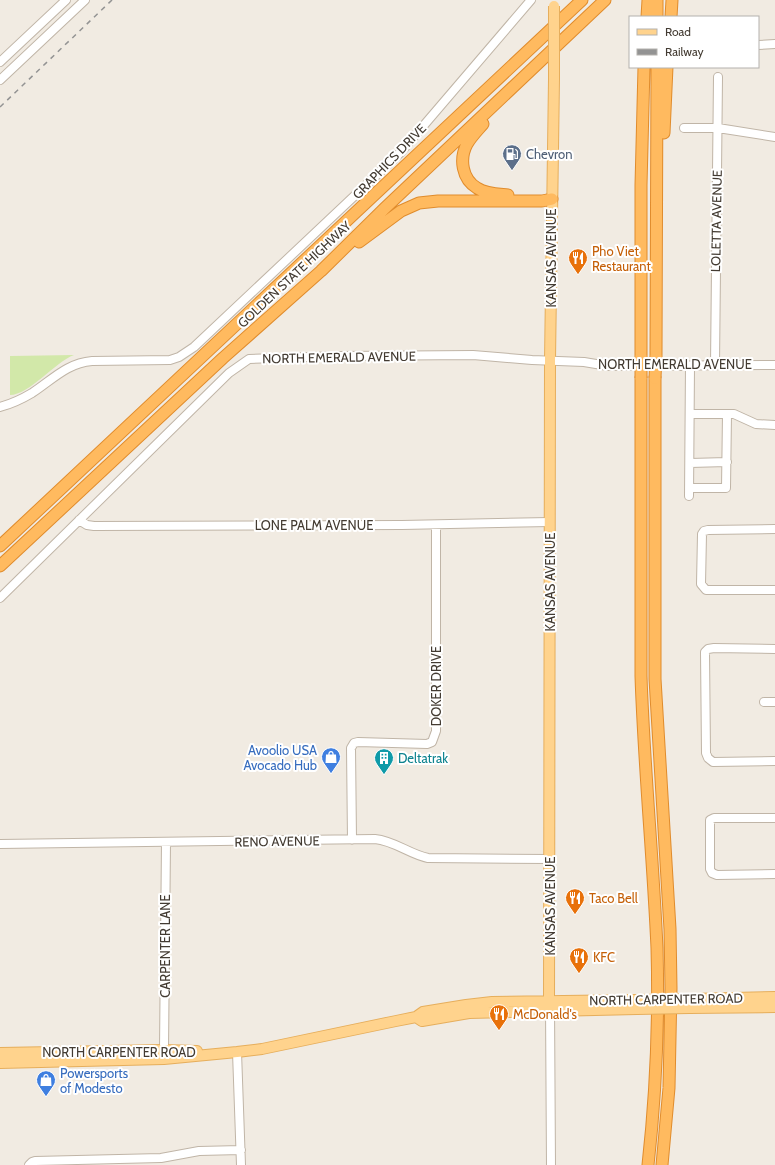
<svg xmlns="http://www.w3.org/2000/svg" width="775" height="1165" viewBox="0 0 775 1165" font-family="Cabin,sans-serif">
	<style>
		.green { fill: #d2e8a9 }
		.lines { fill: none; stroke-linecap: round; stroke-linejoin: round }
		.minor-casing { stroke: #c0b5a7; stroke-width: 10 }
		.major-casing { stroke: #e6ae5c; stroke-width: 12 }
		.highway-casing { stroke: #e08c2d; stroke-width: 13 }
		.minor { stroke: #fff; stroke-width: 8 }
		.major { stroke: #ffd38d; stroke-width: 10 }
		.highway { stroke: #ffba5f; stroke-width: 11 }
		.rail { stroke: #939393; stroke-width: 1.5; stroke-dasharray: 5 5; stroke-linecap: butt }
		.major-bridge-casing { stroke: #e6ae5c; stroke-width: 12; stroke-linecap: butt }
		.highway-bridge-casing { stroke: #e08c2d; stroke-width: 13; stroke-linecap: butt }
		.major-bridge { stroke: #ffd38d; stroke-width: 10 }
		.highway-bridge { stroke: #ffba5f; stroke-width: 11 }
		.labels { text-anchor: middle; dominant-baseline: central; stroke-width: 4; stroke-linejoin: round; paint-order: stroke }
		.service-label { font-size: 13px; fill: #4e5e75; stroke: #fff; text-anchor: start }
		.street-label { font-size: 13px; fill: #433b32; stroke: #fff }
		.food-label { font-size: 13px; fill: #c56008; stroke: #fff; text-anchor: start }
		.shop-label { font-size: 13px; fill: #366cbe; stroke: #fff; text-anchor: end }
		.culture-label { font-size: 13px; fill: #0d838f; stroke: #fff; text-anchor: start }
	</style>
	<rect width="100%" height="100%" fill="#f1ebe2"/>
	<path class="green" d="M74 355C55 362 29 395 10 395V356Z"/>
	<g class="lines">
		<g class="minor-casing">
			<path id="minor" d="M758 45 775 44
				M0 62 66 0
				M0 80 85 0
				M684 128H718L775 137
				M715 365 718 77
				M0 407C11 404 22 399 32 393 52 380 67 363 92 361L170 360 179 357 194 347 401 152 531 0
				M690 414H734L756 424 775 425
				M690 463 727 462
				M689 488H726L727 414
				M689 496 690 366
				M79 520 87 525 94 526 402 525 550 522
				M775 529 708 530 704 531 702 534 701 584 706 590H775
				M0 598 229 373 249 359 340 356 473 355 532 360 584 362 608 366 775 365
				M775 649 714 648 708 649 705 652 706 753 708 758 713 762 775 761
				M764 702H775
				M775 818H714L710 820V869L712 873 717 875 775 874
				M352 840 351 748 354 743 358 742 427 744 432 742 436 731V525
				M0 844 375 839C395 841 409 854 428 858L550 859
				M550 1006 551 1165
				M164 1050 166 842
				M237 1052 241 1165
				M29 1165 32 1162 35 1161 161 1158 199 1151 241 1150"/>
		</g>
		<g class="major-casing">
			<path id="major" d="M689 999 775 997
				M549 1001 550 360 554 79
				M689 1008 775 1007
				M416 1017 422 1021 469 1013 637 1009
				M0 1053 164 1050 197 1051
				M0 1063 164 1059 237 1052 262 1049 396 1021 416 1017 423 1012 466 1005 492 1002 637 1000"/>
		</g>
		<g class="highway-casing">
			<path id="highway" d="M647 17 648 0
				M657 17V0
				M671 17 672 0
				M483 124C477 131 471 137 467 144 459 159 462 179 477 188 486 194 498 194 508 195
				M664 133 667 67
				M359 242 401 211 419 203 438 201H542L552 199
				M641 357V185L644 67
				M656 357 657 67
				M641 378V676C644 767 653 857 657 948 659 1020 656 1093 648 1165
				M655 378V679L670 929 671 988 669 1088 662 1165
				M0 546 582 0
				M0 566 223 358 321 271 385 208 605 0"/>
		</g>
		<use href="#minor" class="minor"/>
		<use href="#major" class="major"/>
		<use href="#highway" class="highway"/>
		<path class="rail" d="M0 107 112 0"/>
		<g class="major-bridge-casing">
			<path id="major-bridge" d="M554 79V6
				M637 1000 689 999
				M637 1009 689 1008"/>
		</g>
		<g class="highway-bridge-casing">
			<path id="highway-bridge" d="M641 357V378
				M655 378 656 357"/>
		</g>
		<use href="#major-bridge" class="major-bridge"/>
		<use href="#highway-bridge" class="highway-bridge"/>
	</g>
	<defs>
		<g id="fuel-pin" transform="scale(1)"><path d="M0 17L-7.5 6A9.5 9.5 0 1 1 7.5 6Z" fill="#5c6f8a" stroke="#fff"/><path d="M-5.5-6h7V0h2V4h1.3V-2.5L3-4.5l.8-.8L6-3V5H2.5V1h-1V6h-7ZM-4.2-4.7v3.2H.2V-4.7Z" fill="#fff"/></g>
		<g id="restaurant-pin" transform="scale(1)"><path d="M0 17L-7.5 6A9.5 9.5 0 1 1 7.5 6Z" fill="#e8710a" stroke="#fff"/><path d="M-5-6h1v4h1v-4h1v4h1v-4h1v5L-1.5 .5V6h-2V.5L-5-1ZM5-6V6H3V1.5H1.5Q1.5-4 5-6Z" fill="#fff"/></g>
		<g id="shop-pin" transform="scale(1)"><path d="M0 17L-7.5 6A9.5 9.5 0 1 1 7.5 6Z" fill="#3f7fe0" stroke="#fff"/><path d="M-5-2.5h2.3a2.7 3.5 0 0 1 5.4 0H5L5.5 6h-11ZM-1.5-2.5h3a1.5 2.3 0 0 0-3 0Z" fill="#fff"/></g>
		<g id="building-pin" transform="scale(1)"><path d="M0 17L-7.5 6A9.5 9.5 0 1 1 7.5 6Z" fill="#0f9aa8" stroke="#fff"/><path d="M-4-6H4V6H1V3H-1V6H-4ZM-2.5-4.3h1.7v1.8h-1.7ZM.8-4.3h1.7v1.8H.8ZM-2.5-1h1.7V.8h-1.7ZM.8-1h1.7V.8H.8Z" fill="#fff"/></g>
	</defs>
	<g fill-rule="evenodd">
		<use href="#fuel-pin" x="512" y="154"/>
		<use href="#restaurant-pin" x="578" y="258"/>
		<use href="#shop-pin" x="331" y="757"/>
		<use href="#building-pin" x="384" y="758"/>
		<use href="#restaurant-pin" x="575" y="898"/>
		<use href="#restaurant-pin" x="579" y="957"/>
		<use href="#restaurant-pin" x="499" y="1014"/>
		<use href="#shop-pin" x="46" y="1080"/>
	</g>
	<g class="labels">
		<g class="service-label">
			<text x="526" y="154">Chevron</text>
		</g>
		<g class="street-label">
			<text transform="translate(389 161) rotate(-46)">GRAPHICS DRIVE</text>
			<text transform="translate(716 221) rotate(-89)">LOLETTA AVENUE</text>
			<text transform="translate(551 258) rotate(-90)">KANSAS AVENUE</text>
			<text transform="translate(294 274) rotate(-43)">GOLDEN STATE HIGHWAY</text>
			<text transform="translate(339 357) rotate(-1)">NORTH EMERALD AVENUE</text>
			<text x="675" y="364">NORTH EMERALD AVENUE</text>
			<text x="314" y="525">LONE PALM AVENUE</text>
			<text transform="translate(550 582) rotate(-90)">KANSAS AVENUE</text>
			<text transform="translate(436 686) rotate(-90)">DOKER DRIVE</text>
			<text transform="translate(277 841) rotate(-1)">RENO AVENUE</text>
			<text transform="translate(550 906) rotate(-90)">KANSAS AVENUE</text>
			<text transform="translate(165 946) rotate(-90)">CARPENTER LANE</text>
			<text transform="translate(666 999) rotate(-1)">NORTH CARPENTER ROAD</text>
			<text x="119" y="1052">NORTH CARPENTER ROAD</text>
		</g>
		<g class="food-label">
			<text x="592" y="251">Pho Viet<tspan x="592" dy="15">Restaurant</tspan></text>
			<text x="589" y="898">Taco Bell</text>
			<text x="593" y="957">KFC</text>
			<text x="513" y="1014">McDonald's</text>
		</g>
		<g class="shop-label">
			<text x="317" y="750">Avoolio USA<tspan x="317" dy="15">Avocado Hub</tspan></text>
			<text x="60" y="1073" text-anchor="start">Powersports<tspan x="60" dy="15">of Modesto</tspan></text>
		</g>
		<g class="culture-label">
			<text x="398" y="758">Deltatrak</text>
		</g>
	</g>
	<rect x="629" y="16" width="130" height="52" fill="#ffffff" stroke="#b4b1ad"/>
	<rect x="637" y="29" width="20" height="6" fill="#ffd38d" stroke="#b4b1ad"/>
	<text x="665" y="36" font-size="12" fill="#433b32">Road</text>
	<rect x="637" y="49" width="20" height="6" fill="#939393" stroke="#b4b1ad"/>
	<text x="665" y="56" font-size="12" fill="#433b32">Railway</text>
</svg>
